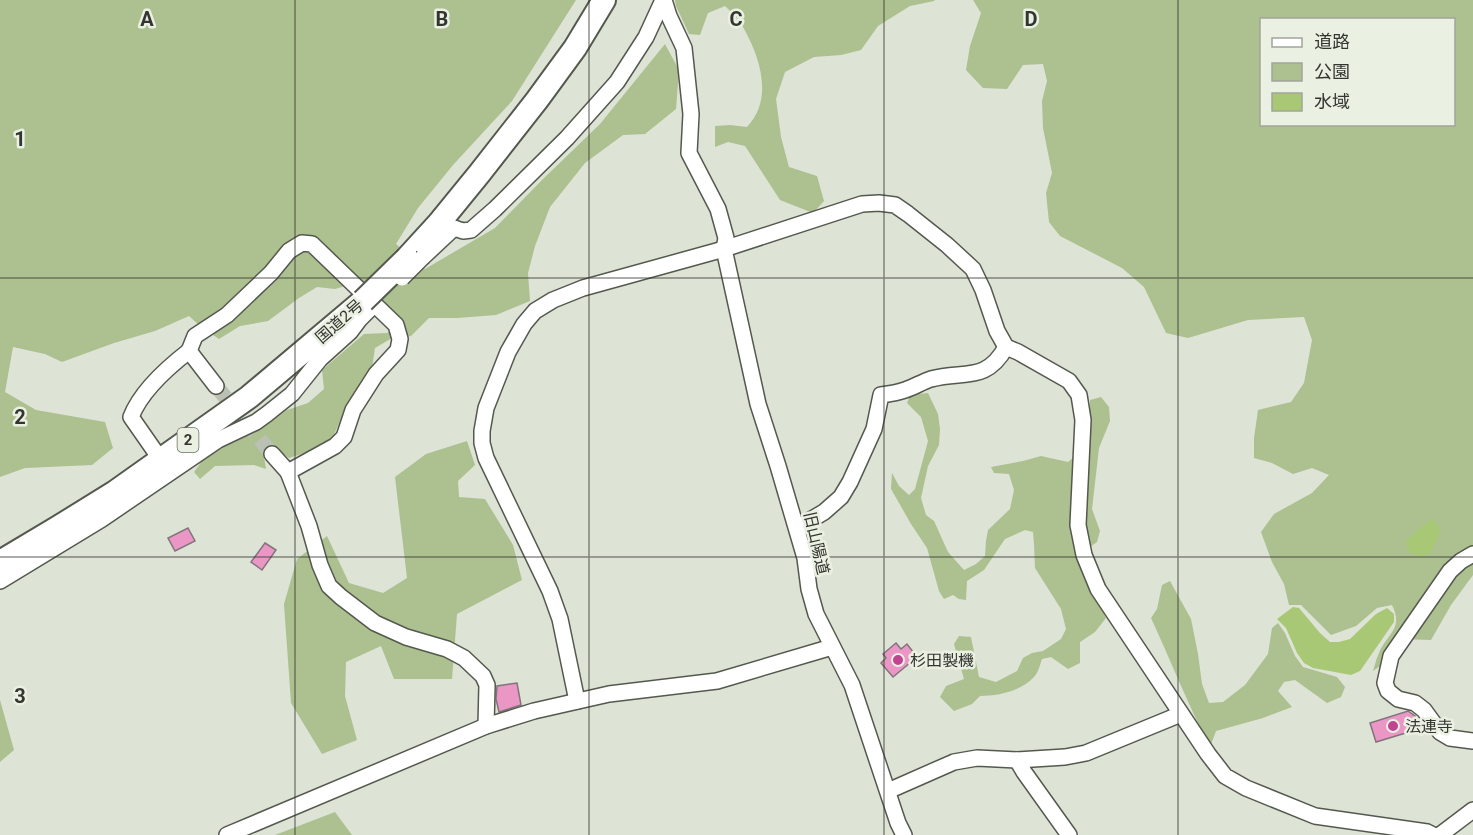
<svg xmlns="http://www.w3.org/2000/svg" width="1473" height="835" font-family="Roboto,'Noto Sans JP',sans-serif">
	<rect width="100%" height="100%" fill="#dde3d5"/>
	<g fill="#adc090" fill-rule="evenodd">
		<polygon points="0,0 576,0 512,101 453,165 418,208 396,244 425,269 495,228 542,180 600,124 665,44 679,70 676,109 645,134 623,135 585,163 550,207 535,246 528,273 530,301 496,315 457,318 429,318 411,336 392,338 375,348 372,368 364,385 349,400 333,437 305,453 289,458 275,449 264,457 266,469 254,465 215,466 200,479 194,472 202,461 235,440 264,427 287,410 308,403 324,389 322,370 364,334 387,333 399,326 389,308 362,281 335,289 317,287 299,298 268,321 240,326 219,339 200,326 189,316 155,331 114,343 62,362 45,354 13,347 5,392 36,410 105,422 113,448 92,465 25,468 0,477"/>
		<path d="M675 0H935L934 1 910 6 878 26 861 50 841 55 814 57 785 72 776 99 781 137 789 167 817 176 824 201 813 213 780 200 745 146 728 142 715 147V126L730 125 747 127C774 99 760 57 743 27 739 19 731 12 725 6L708 13 700 35 689 34 676 6Z"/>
		<path d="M973 0H1473V575L1451 605 1431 640 1397 639 1380 666 1373 671C1375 665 1376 659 1379 653 1387 633 1404 629 1392 605L1377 608 1356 626 1331 635 1301 605H1289L1284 584 1272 562 1261 532 1274 514 1312 493 1329 475 1312 468 1293 474 1272 463 1254 458V438L1258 410 1291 402 1304 383 1312 340 1304 317 1248 320 1188 338 1166 333 1144 287 1122 268 1060 236 1049 222 1046 193 1052 173 1043 128 1042 101 1047 81 1043 64 1023 65 1007 89 983 88 966 70 970 46 981 13ZM1262 20H1454V124H1262Z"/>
		<path d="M928 393 938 414 940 429 939 445 928 466 921 498 926 515 934 521 948 552 964 570 976 564 985 556 986 541 988 530 1010 509 1014 490 1009 474 994 473 991 467 1023 461 1041 456 1068 462 1089 444 1090 400 1101 397 1109 407 1110 421 1099 448 1092 509 1100 531 1097 542 1078 555 1085 575 1106 618 1095 632 1080 642V663L1068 669 1051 657 1042 659C1040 665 1038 673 1034 677 1021 691 999 696 980 696L972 704 954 711 940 697 946 686 964 679 954 644 959 636 971 637 979 677 996 682 1017 671 1023 658 1032 653 1043 651 1061 639 1066 629 1061 609 1035 568 1034 544 1033 532 1025 530 1005 539 984 570 967 581 966 600 959 599 953 595 944 599 939 591 927 548 911 524 891 489 892 473 899 486 909 495 915 489 928 441 921 417 907 403 910 395Z"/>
		<polygon points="467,441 475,465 458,481 459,497 485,499 513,545 522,580 457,614 452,679 394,679 381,646 346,662 345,696 357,740 322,754 291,703 284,604 297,559 327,536 349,583 383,593 407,578 395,477 426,454"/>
		<path d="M1170 581 1191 619 1198 654 1202 684 1209 703 1223 702 1245 685 1268 654 1272 628 1278 623 1285 633 1295 656 1303 667 1337 677 1345 687 1341 697 1327 703 1295 680 1284 682 1278 691 1292 707 1263 718 1216 731 1210 747C1188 705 1171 661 1151 618L1157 609 1162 585Z"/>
		<polygon points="0,700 14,750 0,762"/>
		<polygon points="335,812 352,835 275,835"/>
	</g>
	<g fill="#a8c875">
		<polygon points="1430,520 1436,522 1440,532 1431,553 1422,557 1409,552 1405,542"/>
		<polygon points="1293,607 1299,608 1320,633 1330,642 1339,642 1350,639 1376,614 1387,608 1394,614 1394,622 1360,671 1351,675 1313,668 1304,663 1297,653 1286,628 1277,619"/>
	</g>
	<g fill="#ea97c6" stroke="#82747b" stroke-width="1.5">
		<polygon points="188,528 195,541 175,551 168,538"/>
		<polygon points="265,543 276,550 262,570 251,562"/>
		<polygon points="896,643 901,649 907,644 917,657 893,677 881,663 886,658 883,654"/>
		<polygon points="517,683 521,705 499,712 496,699 497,686"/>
		<polygon points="1408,711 1415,716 1419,729 1376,742 1370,723"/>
	</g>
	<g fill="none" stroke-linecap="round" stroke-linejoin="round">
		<polyline stroke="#bbc0b4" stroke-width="15" stroke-dasharray="15 8" stroke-linecap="butt" points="216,386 272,454"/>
		<defs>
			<g id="minor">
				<polyline points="664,0 669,16 684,48 691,114 689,153 718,209 726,238 724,249 758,404 778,466 805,558 809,589 816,614 852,685 898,823 904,835"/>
				<polyline points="439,223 463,231 471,230 495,209 567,138 617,82 646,37 663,0"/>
				<polyline points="423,257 454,228"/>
				<polyline points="189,351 195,336 227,315 271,273 289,251 302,243 312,244 396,325 400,339 398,350 376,374 353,410 344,437 335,446 288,472"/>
				<polyline points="272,454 288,472 309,526 320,565 329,586 341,597 375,623 406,637 447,649 464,658 483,676 487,685 486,726"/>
				<path d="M161 460 131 417C141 391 167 368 189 351L216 386"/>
				<path d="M797 528 824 512 841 497 850 482 874 429 881 395C889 394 897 393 905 390 914 387 922 382 931 379 964 370 986 383 1006 347"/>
				<polyline points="1473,554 1461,561 1450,571 1391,656 1385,683 1388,691 1398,699 1415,703 1424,710 1440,732 1450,738 1473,741"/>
				<polyline points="0,581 102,519 218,440 256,422 267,414 292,394 320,359 350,332 359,320 372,307"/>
				<polyline points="577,701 560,619 550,591 486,458 482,443 482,431 486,408 508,352 524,324 535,311 553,300 583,288 724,249 862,204 879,203 895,205 908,214 947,245 973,269 983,290 997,331 1006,347 1018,352 1069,381 1079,395 1083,420 1078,525 1084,555 1098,589 1208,754 1225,776 1246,788 1315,816 1427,832 1433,835"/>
				<polyline points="1017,760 1024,772 1069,835"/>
				<polyline points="888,791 954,762 977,758 1017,760 1065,757 1086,753 1181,714"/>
				<polyline points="227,835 486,726 534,711 609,694 717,681 832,647"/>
				<polyline points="1440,835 1473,810"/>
			</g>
			<g id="highway">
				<polyline points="407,258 439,223 479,174 537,100 575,48 604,0"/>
				<polyline points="0,562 57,528 115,492 249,397 363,301"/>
			</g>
		</defs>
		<use href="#minor" stroke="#54594e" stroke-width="18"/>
		<use href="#highway" stroke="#54594e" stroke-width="26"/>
		<use href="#minor" stroke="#fff" stroke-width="15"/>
		<use href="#highway" stroke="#fff" stroke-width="22"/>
		<defs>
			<polyline id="minor-bridge" points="402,278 423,257"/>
			<polyline id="highway-bridge" points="363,301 407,258"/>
		</defs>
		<use href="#minor-bridge" stroke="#54594e" stroke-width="18" stroke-linecap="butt"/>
		<use href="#highway-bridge" stroke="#54594e" stroke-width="26" stroke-linecap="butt"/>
		<use href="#minor-bridge" stroke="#fff" stroke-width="15"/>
		<use href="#highway-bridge" stroke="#fff" stroke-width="22"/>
	</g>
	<path fill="none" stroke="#333530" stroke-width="1.5" stroke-opacity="0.55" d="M295 0V835M589 0V835M884 0V835M1178 0V835M0 278H1473M0 557H1473"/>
	<g fill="#c14493" stroke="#eaf0e2" stroke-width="2">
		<circle cx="898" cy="660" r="6"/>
		<circle cx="1393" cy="726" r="6"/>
	</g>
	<g text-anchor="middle" stroke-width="5" stroke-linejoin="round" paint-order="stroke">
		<rect fill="#eaf0e2" stroke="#6a6d65" stroke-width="1.5" x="177.5" y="428" width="21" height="24" rx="4.5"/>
		<g font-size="15" font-weight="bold" fill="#333530">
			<text x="188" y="445">2</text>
		</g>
		<g font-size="16" fill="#333530" stroke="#eaf0e2">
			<text transform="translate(339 321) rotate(-41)" y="6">国道2号</text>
			<text transform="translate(817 543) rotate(77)" y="6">旧山陽道</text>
		</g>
		<g font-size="16" fill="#333530" stroke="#eaf0e2" text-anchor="start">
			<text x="910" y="666">杉田製機</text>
			<text x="1405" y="732">法連寺</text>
		</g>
	</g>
	<g font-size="20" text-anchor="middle" font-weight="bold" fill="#333530" stroke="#eaf0e2" stroke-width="5" stroke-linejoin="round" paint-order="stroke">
		<text x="147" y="26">A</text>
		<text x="442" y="26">B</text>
		<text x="736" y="26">C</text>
		<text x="1031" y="26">D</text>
		<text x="20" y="146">1</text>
		<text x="20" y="424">2</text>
		<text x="20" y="703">3</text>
	</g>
	<rect x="1260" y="18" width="195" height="108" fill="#eaf0e2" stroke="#a1a59b" stroke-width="1.5"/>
	<rect x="1272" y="38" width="30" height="9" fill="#ffffff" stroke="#a1a59b" stroke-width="1.5"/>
	<text x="1314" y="48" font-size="18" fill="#333530">道路</text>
	<rect x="1272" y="63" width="30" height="18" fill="#adc090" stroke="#a1a59b" stroke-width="1.5"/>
	<text x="1314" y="78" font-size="18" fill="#333530">公園</text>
	<rect x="1272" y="93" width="30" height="18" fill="#a8c875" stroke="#a1a59b" stroke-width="1.5"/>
	<text x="1314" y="108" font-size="18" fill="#333530">水域</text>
</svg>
